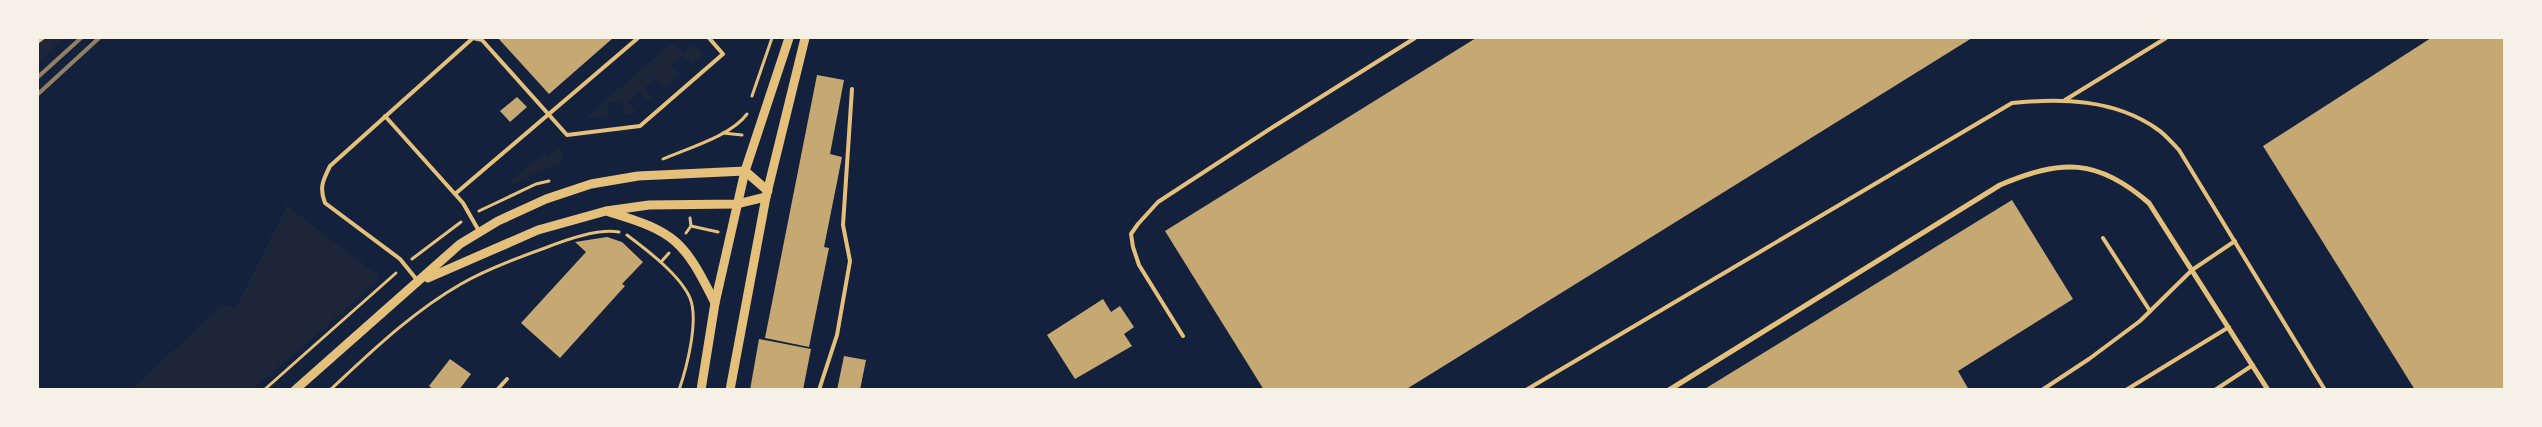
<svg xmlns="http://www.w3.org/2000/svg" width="2542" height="427" font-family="Roboto,sans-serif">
	<rect width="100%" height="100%" fill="#14213d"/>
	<g fill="#1d2539">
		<polygon points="38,38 65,38 38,62"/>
		<polygon points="673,42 683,53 694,44 703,54 691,65 682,55 671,65 680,75 665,88 655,78 644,88 653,98 648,102 639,92 627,102 636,112 624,115 622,101 607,103 609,116 584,119"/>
		<polygon points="559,148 562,149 563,162 503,188 544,153 548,157"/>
		<polygon points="287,206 380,277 342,313 253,389 132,389 223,304 235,309"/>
	</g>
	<g fill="#c6a872">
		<polygon points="498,38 613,38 549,94"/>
		<polygon points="1476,38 1972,38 1405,390 1264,390 1165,231"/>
		<polygon points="2431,38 2504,38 2504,390 2415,390 2263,146"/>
		<polygon points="817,75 844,80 830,154 842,157 824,247 829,248 809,347 765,338"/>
		<polygon points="517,97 527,107 510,122 500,111"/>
		<polygon points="2012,200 2073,299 1958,371 1969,390 1703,390"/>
		<polygon points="607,237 622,242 643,262 622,284 625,286 560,358 521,323 586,252 575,242"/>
		<polygon points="1103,299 1111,312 1120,306 1134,327 1124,334 1132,346 1075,379 1047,335"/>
		<polygon points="759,339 811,349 803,390 750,390"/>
		<polygon points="844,356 866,360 860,390 837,390"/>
		<polygon points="450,359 471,374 459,390 434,390 429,386"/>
	</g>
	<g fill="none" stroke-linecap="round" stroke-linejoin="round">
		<g stroke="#e5c07b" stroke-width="3">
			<polyline points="38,42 43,38"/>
			<polyline points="752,96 772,38"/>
			<polyline points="723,133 742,135"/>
			<path d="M663 159C688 148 731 136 747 114"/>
			<polyline points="479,211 536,184 549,181"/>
			<polyline points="691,226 718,232"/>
			<polyline points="686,233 691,226 690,218"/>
			<path d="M627 235C647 250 680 275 690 298 699 320 687 367 679 390"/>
			<polyline points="412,259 461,222"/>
			<polyline points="661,262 669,253"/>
			<polyline points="264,390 396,273"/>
			<path d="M330 390C371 352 412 312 461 284 487 269 517 258 545 248 565 240 598 228 619 232"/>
		</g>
		<g stroke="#e5c07b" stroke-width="4">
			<polyline points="2065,100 2166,38"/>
			<polyline points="385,116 463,203 479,231"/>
			<polyline points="455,194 638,38"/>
			<polyline points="2103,238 2150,311"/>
			<path d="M417 280 400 259 325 203C319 188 323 180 330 166L473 38 482 40 567 135 640 126 723 54 709 38"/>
			<polyline points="1183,336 1139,265 1133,247 1131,234 1138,224 1158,202 1273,127 1415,38"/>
			<polyline points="497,390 507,379"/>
			<polyline points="819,390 837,335 850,261 843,225 852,89"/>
			<path d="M1526 390 2012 103C2061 98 2115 99 2157 129 2165 134 2172 143 2179 150L2325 390"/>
			<polyline points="2042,390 2089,359 2140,321 2192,270 2235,241"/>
			<polyline points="2126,390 2229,327"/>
			<polyline points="2215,390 2253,365"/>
		</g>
		<path stroke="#e5c07b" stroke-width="5" d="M1669 390 2000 185C2062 159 2097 158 2149 203L2268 390"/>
		<g stroke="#e5c07b" stroke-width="9">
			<path d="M609 212C676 232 684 241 715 303"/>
			<polyline points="428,278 538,230 606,211 649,205 737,204 766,197"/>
			<polyline points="295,390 460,244 498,221 546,199 591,184 638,176 745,171 768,191"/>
			<polyline points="701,390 715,303 745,171 789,38"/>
			<polyline points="730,390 766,197 805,38"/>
		</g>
		<g stroke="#918062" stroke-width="4">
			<polyline points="38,77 81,38"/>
			<polyline points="38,94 99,38"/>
		</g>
	</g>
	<rect width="2542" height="427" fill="none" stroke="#f6f1e7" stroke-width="78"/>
</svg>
